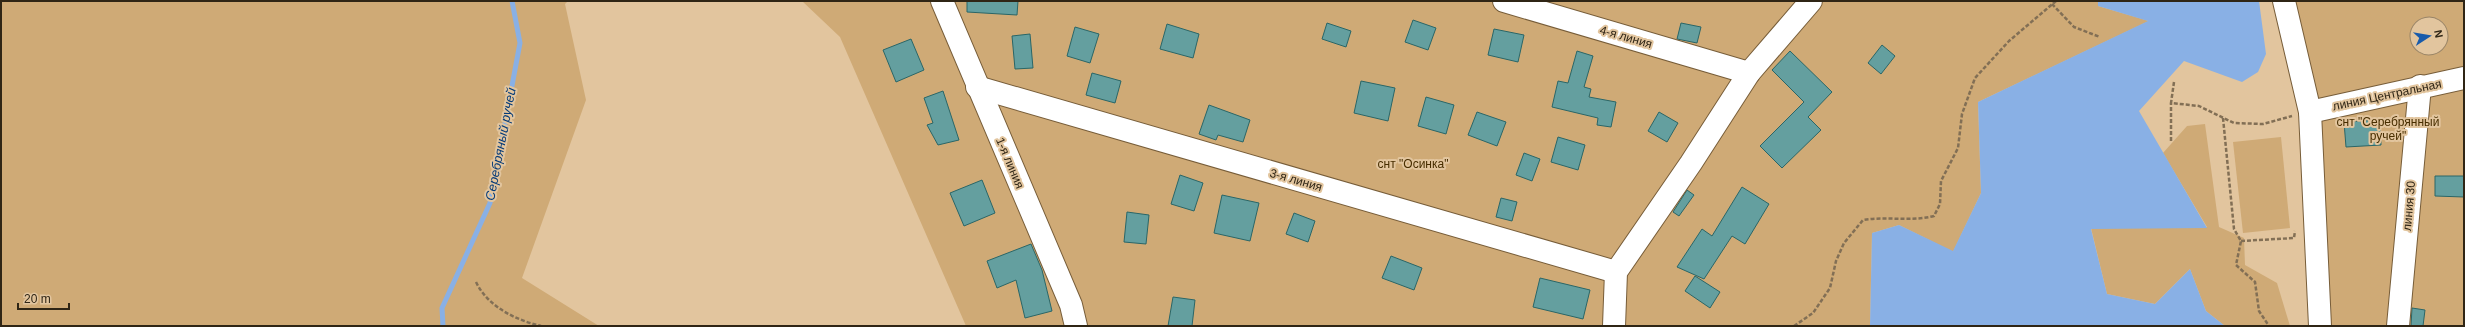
<svg xmlns="http://www.w3.org/2000/svg" width="2465" height="327" font-family="Helvetica,sans-serif">
	<rect width="100%" height="100%" fill="#e2c59e"/>
	<g fill="#cfaa76" fill-rule="evenodd">
		<polygon points="1,1 568,1 565,4 586,100 522,278 599,326 1,326"/>
		<polygon points="802,1 2098,1 2098,6 2149,21 1978,102 1981,193 1953,252 1899,225 1872,233 1870,326 966,326 840,37"/>
		<path d="M2284 1H2464V326H2320L2310 112ZM2417 24H2441V48H2417Z"/>
		<polygon points="2205,124 2219,227 2244,238 2245,265 2277,283 2290,326 2225,326 2206,311 2190,269 2155,304 2107,294 2091,228 2207,227 2163,153 2187,126"/>
		<polygon points="2281,137 2290,228 2243,233 2233,142"/>
	</g>
	<polygon fill="#89b0e5" points="2098,1 2259,1 2266,54 2258,72 2242,82 2184,61 2139,111 2207,228 2091,229 2107,294 2155,304 2190,269 2206,311 2225,326 1870,326 1872,233 1899,225 1953,251 1981,193 1978,102 2148,21 2098,6"/>
	<g fill="none" stroke-linecap="round" stroke-linejoin="round">
		<polyline stroke="#89b0e5" stroke-width="5" points="443,326 442,308 490,203 520,43 512,1"/>
	</g>
	<g fill="#649f9f" stroke="#2a6667">
		<polygon points="967,1 1018,1 1017,15 967,12"/>
		<polygon points="1413,20 1436,28 1428,50 1405,42"/>
		<polygon points="1327,23 1351,31 1346,47 1322,39"/>
		<polygon points="1681,23 1701,27 1697,43 1677,39"/>
		<polygon points="1167,24 1199,34 1193,58 1160,49"/>
		<polygon points="1075,27 1099,34 1090,63 1067,56"/>
		<polygon points="1494,29 1524,35 1518,62 1488,55"/>
		<polygon points="1030,34 1033,68 1015,69 1012,36"/>
		<polygon points="911,39 924,70 896,82 883,50"/>
		<polygon points="1882,45 1895,56 1881,74 1868,63"/>
		<polygon points="1577,51 1593,56 1584,87 1591,89 1589,97 1616,102 1611,127 1597,125 1598,118 1552,107 1558,81 1568,83"/>
		<polygon points="1790,51 1832,92 1808,117 1821,130 1782,168 1760,146 1804,102 1772,70"/>
		<polygon points="1092,73 1121,81 1115,103 1086,95"/>
		<polygon points="1361,81 1395,88 1388,121 1354,113"/>
		<polygon points="943,91 959,140 938,145 927,125 933,123 924,98"/>
		<polygon points="1426,97 1454,105 1446,134 1418,126"/>
		<polygon points="1209,105 1250,120 1243,142 1218,135 1216,140 1199,134"/>
		<polygon points="1477,112 1506,122 1497,146 1468,135"/>
		<polygon points="1659,112 1678,123 1667,142 1648,131"/>
		<polygon points="2380,120 2381,145 2346,147 2344,122"/>
		<polygon points="1558,137 1585,145 1578,170 1551,162"/>
		<polygon points="1524,153 1540,159 1532,181 1516,175"/>
		<polygon points="1180,175 1203,183 1194,211 1171,204"/>
		<polygon points="2435,176 2464,176 2464,197 2435,196"/>
		<polygon points="982,180 995,213 964,226 950,193"/>
		<polygon points="1742,187 1769,204 1745,244 1732,236 1704,279 1677,267 1702,229 1712,236"/>
		<polygon points="1687,190 1694,195 1679,216 1673,212"/>
		<polygon points="1222,195 1259,203 1250,241 1214,233"/>
		<polygon points="1501,198 1517,202 1512,221 1496,217"/>
		<polygon points="1127,212 1149,215 1146,244 1124,242"/>
		<polygon points="1294,213 1315,221 1308,242 1286,234"/>
		<polygon points="1031,244 1042,270 1052,311 1025,318 1016,280 997,288 987,261"/>
		<polygon points="1391,256 1422,268 1414,290 1382,278"/>
		<polygon points="1695,276 1720,292 1710,308 1685,291"/>
		<polygon points="1540,278 1590,290 1583,319 1533,307"/>
		<polygon points="1173,297 1195,300 1192,326 1168,326"/>
		<polygon points="2412,308 2425,310 2423,326 2411,326"/>
	</g>
	<g fill="none" stroke-linecap="round" stroke-linejoin="round">
		<defs>
			<g id="minor">
				<polyline points="942,1 1071,305 1076,326"/>
				<polyline points="1504,1 1749,73"/>
				<polyline points="2284,1 2310,112 2320,326"/>
				<polyline points="977,87 1616,272"/>
				<polyline points="2310,112 2464,78"/>
				<polyline points="1614,326 1616,272 1691,163 1749,73 1811,1"/>
				<polyline points="2398,326 2420,86"/>
			</g>
		</defs>
		<use href="#minor" stroke="#775d39" stroke-width="24"/>
		<g stroke="#826f55" stroke-width="2.5" stroke-dasharray="4 2" stroke-linecap="butt">
			<polyline points="2052,4 2074,27 2100,37"/>
			<polyline points="2174,82 2171,103 2199,106 2234,123 2263,124 2292,116"/>
			<polyline points="2223,118 2234,229 2241,241 2236,265 2255,282 2259,311 2269,326"/>
			<polyline points="2171,141 2171,103"/>
			<polyline points="2241,241 2294,238 2295,231"/>
			<path d="M476 282C488 307 516 320 541 326"/>
			<path d="M1794 326 1813 313 1830 288 1836 261 1844 243 1863 220C1887 216 1910 222 1934 216L1940 204 1941 181 1958 148 1962 114 1975 78 2009 41 2056 1"/>
		</g>
		<use href="#minor" stroke="#fff" stroke-width="22"/>
	</g>
	<g text-anchor="middle" stroke-width="4" stroke-linejoin="round" paint-order="stroke">
		<g font-size="12" fill="#2f2515" stroke="#e2c59e">
			<text transform="translate(1626 37) rotate(16)" y="4">4-я линия</text>
			<text transform="translate(2387 95) rotate(-12)" y="4">линия Центральная</text>
			<text transform="translate(1010 163) rotate(67)" y="4">1-я линия</text>
			<text transform="translate(1296 180) rotate(16)" y="4">3-я линия</text>
			<text transform="translate(2409 206) rotate(-85)" y="4">линия 30</text>
		</g>
		<g font-size="12" fill="#482e00" stroke="#e2c59e">
			<text x="2388" y="126">снт "Серебрянный<tspan x="2388" dy="14">ручей"</tspan></text>
			<text x="1413" y="168">снт "Осинка"</text>
		</g>
		<g font-size="13" font-style="italic" fill="#043a78" stroke="#e2c59e">
			<text transform="translate(500 144) rotate(-79)" y="5">Серебряный ручей</text>
		</g>
	</g>
	<rect width="2465" height="327" fill="none" stroke="#2f2515" stroke-width="4"/>
	<g transform="translate(2429 36) rotate(78)"><circle r="19" fill="#e2c59e" stroke="#9a8567"/>
	<path d="M0-3L7 15L0 10L-7 15Z" fill="#185bab"/>
	<text y="-6" font-size="11" font-weight="bold" text-anchor="middle" fill="#2f2515">N</text>
	</g>
	<path d="M18 303v6h51v-6" fill="none" stroke="#2f2515" stroke-width="2"/>
	<text x="24" y="303" font-size="12" fill="#2f2515" stroke="#e2c59e" stroke-width="3" paint-order="stroke">20 m</text>
</svg>
